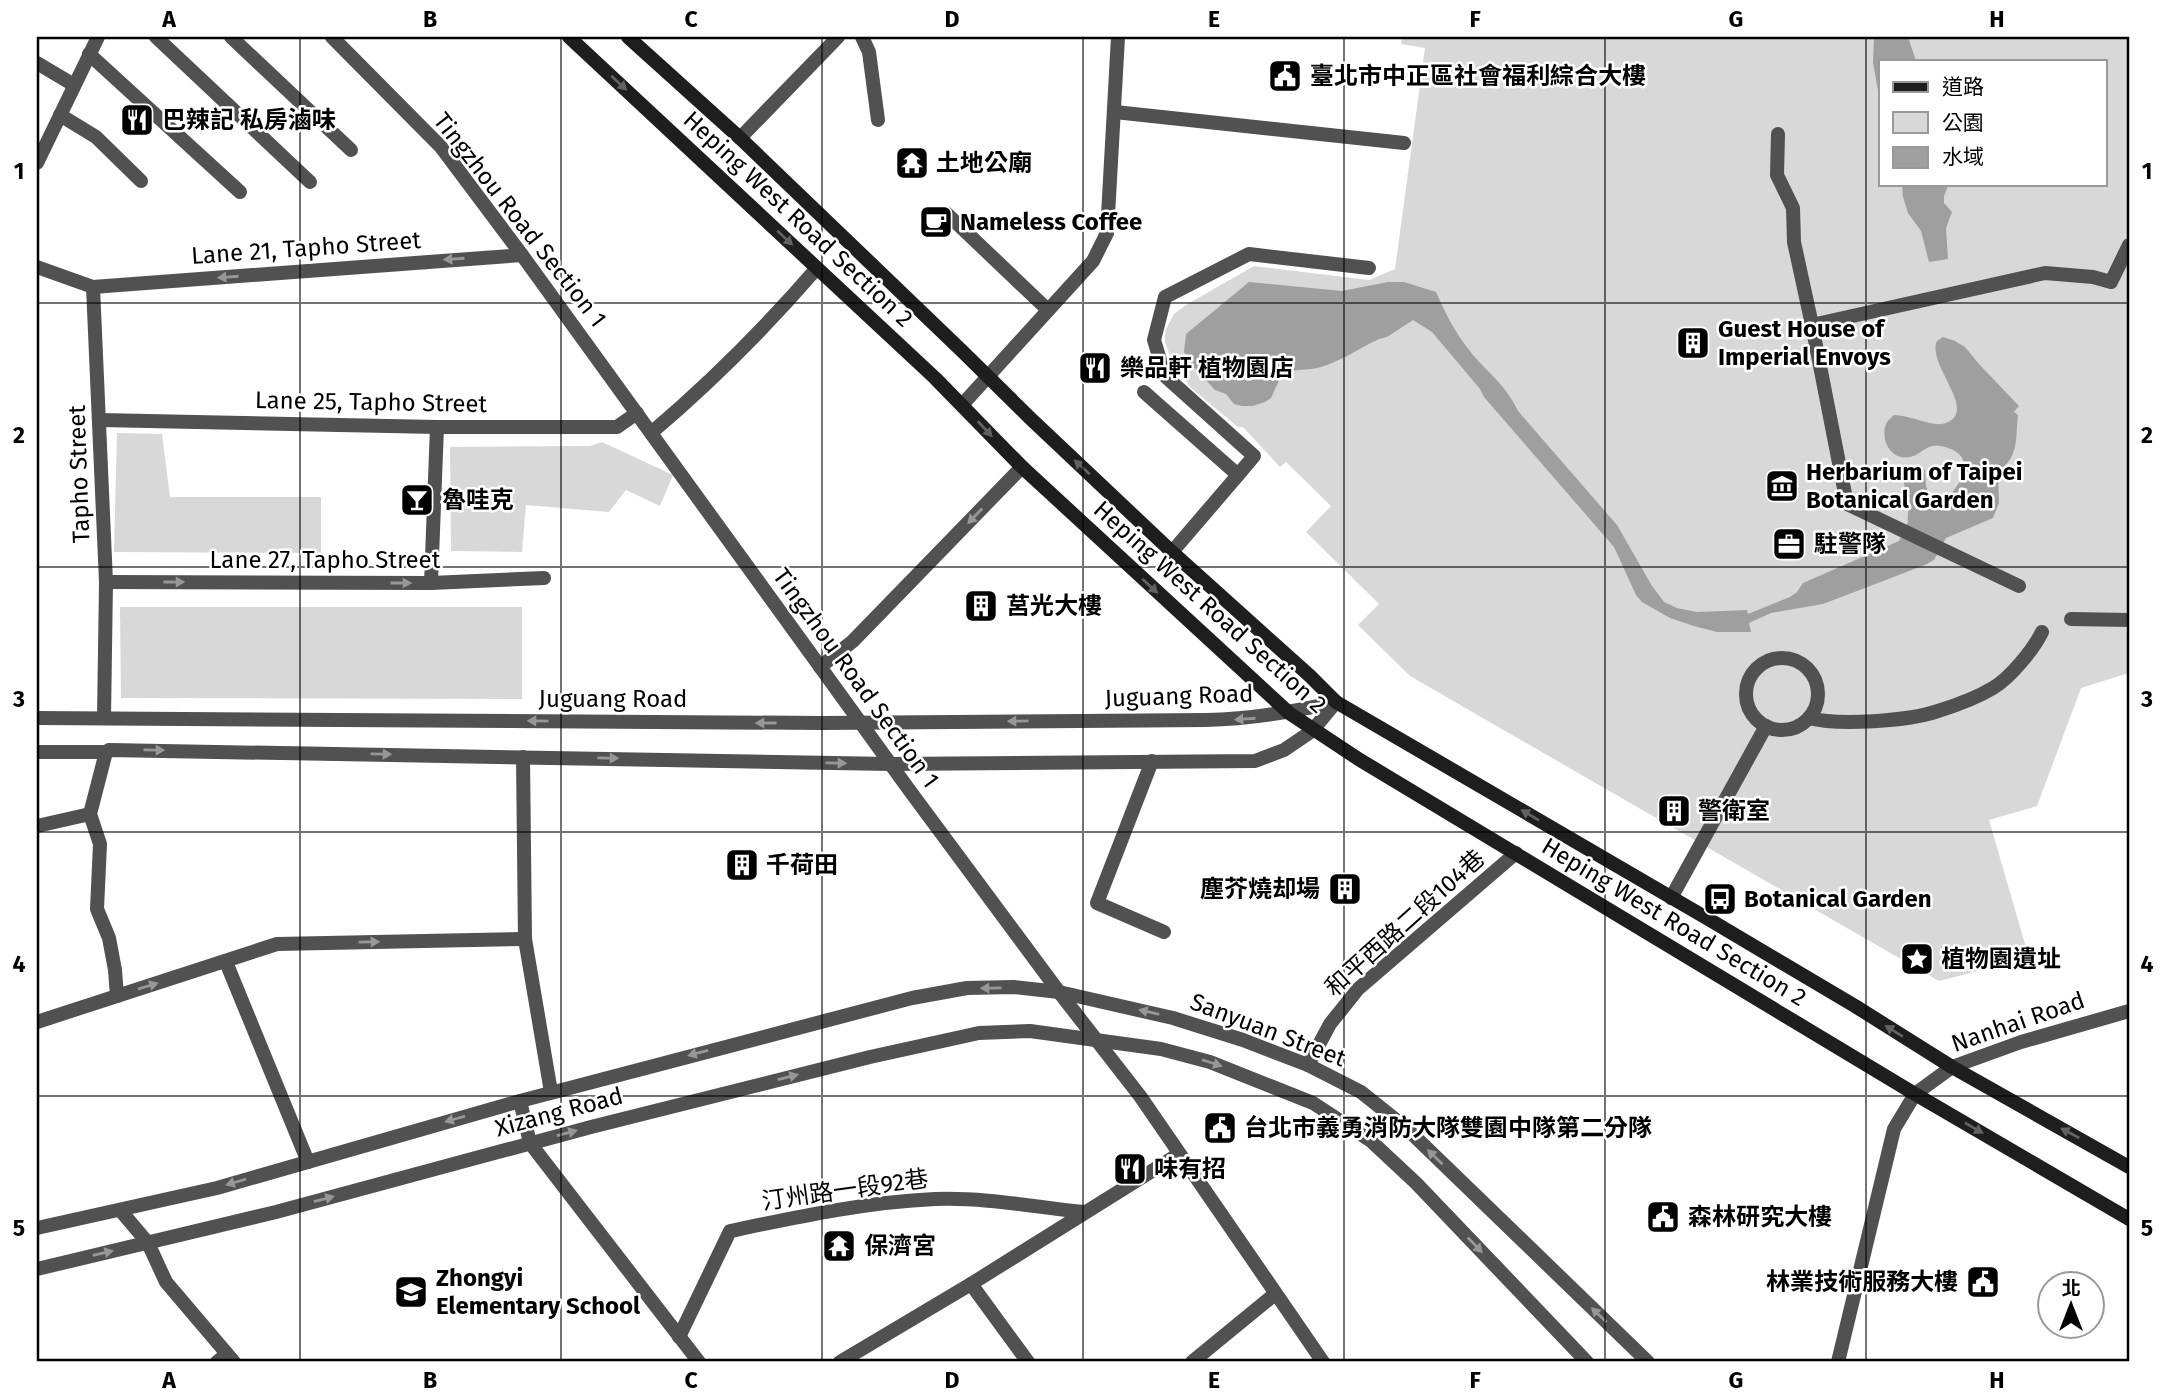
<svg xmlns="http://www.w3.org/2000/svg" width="2166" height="1399" font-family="'Fira Sans','Noto Sans TC',sans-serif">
	<rect width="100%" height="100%" fill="#fff"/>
	<g fill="#d8d8d8" fill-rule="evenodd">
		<path d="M1402 37H2129V673L2081 688 2037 806 1989 820 2029 958 1939 981 1410 676 1358 625 1379 604 1306 532 1331 506 1286 462 1280 467 1243 427H1238L1191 388 1173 364 1165 342V331L1174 314 1186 305 1254 266 1369 280 1395 269 1425 48 1401 44ZM1881 61H2105V184H1881Z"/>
		<polygon points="117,433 162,434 170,497 321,497 321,553 114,552"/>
		<polygon points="602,442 673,475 660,506 626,490 609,512 526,505 522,552 451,551 450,447 590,446"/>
		<polygon points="120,607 522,607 522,699 121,698"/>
	</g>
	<g fill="#9f9f9f">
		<polygon points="1874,37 1908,37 1916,61 1881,61 1881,107 1873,63"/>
		<polygon points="1902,184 1949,184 1944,196 1944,203 1952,212 1946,228 1948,259 1929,262 1921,231 1908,213 1903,197"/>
		<path d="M1249 282 1342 291 1388 282H1404L1436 292C1446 314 1454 331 1469 350 1487 373 1505 383 1518 411L1617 525 1652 586 1664 602 1677 608 1697 612 1747 610 1748 614 1790 597 1797 592 1803 583 1899 541 1908 522C1907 515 1909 510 1909 504 1908 488 1900 487 1906 469 1913 465 1920 465 1925 470 1926 488 1924 498 1947 498 1966 479 1976 452 1940 446 1927 443 1921 455 1910 457 1891 461 1880 440 1886 424 1888 420 1891 418 1894 415 1911 415 1933 428 1946 423 1979 411 1926 364 1937 341L1943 337 1955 341 1965 347 1979 364 2019 406 2014 412 2018 415C2015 440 2020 455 1998 472L1999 503 1993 518 1946 538 1934 560 1925 565 1823 604 1771 613 1749 623 1751 632H1717L1694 626 1670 618 1642 602 1636 595 1614 547 1484 397 1480 389 1432 332 1413 320 1387 337 1379 339C1360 348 1341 361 1321 367 1308 371 1294 368 1282 374L1271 398 1265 402 1253 406H1242L1234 404 1226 394 1215 390 1191 364 1184 352 1186 334Z"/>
	</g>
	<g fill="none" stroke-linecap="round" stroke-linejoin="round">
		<g stroke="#515151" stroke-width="14">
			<polyline points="156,37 310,182"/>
			<polyline points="231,37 351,150"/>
			<polyline points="862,37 869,52 878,120"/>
			<polyline points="89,54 240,192"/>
			<polyline points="37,63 74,85"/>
			<polyline points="1115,112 1404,143"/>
			<polyline points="60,115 96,137 141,181"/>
			<polyline points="740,138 838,37"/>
			<polyline points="946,213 1048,310"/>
			<polyline points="1144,392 1238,475 1172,552"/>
			<polyline points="100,420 437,427 617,427 637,413"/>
			<polyline points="1238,475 1254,456 1165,376 1154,340 1165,297 1249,254 1369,268"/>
			<polyline points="106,582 431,583 544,578"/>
			<polyline points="431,583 437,427"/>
			<polyline points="106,752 90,814 100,844 97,909 109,938 115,970 117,996"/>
			<polyline points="523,757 525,939 551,1092"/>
			<polyline points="1152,761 1097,903 1164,932"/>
			<polyline points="37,826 90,814"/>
			<polyline points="226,962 308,1162"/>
			<polyline points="37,1022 277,944 525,939"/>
			<polyline points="971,1284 1028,1362"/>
			<path d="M679 1337 730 1231C797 1217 866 1202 935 1199 984 1197 1035 1207 1084 1212"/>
			<polyline points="217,1362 227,1354"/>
			<polyline points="1192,1362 1275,1294"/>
		</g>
		<g stroke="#515151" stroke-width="14">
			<polyline points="1778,134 1777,175 1793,208 1794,242 1812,325 2045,273 2093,277 2111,282 2129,245"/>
			<polyline points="1812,325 1847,504 2019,586"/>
			<polyline points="2071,619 2129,620"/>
			<circle cx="1782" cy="694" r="36"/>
			<path d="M1809 718C1839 726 1908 721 1938 711 1954 706 1978 697 1993 688 2010 678 2033 650 2042 632"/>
			<polyline points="1671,898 1766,726"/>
		</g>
		<g stroke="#515151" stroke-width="14">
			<polyline points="37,267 93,287 522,255"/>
			<polyline points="93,287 106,582 104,718"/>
			<polyline points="962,405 1093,261 1107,233 1118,37"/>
			<path d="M651 433C711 382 766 327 817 268"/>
			<polyline points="820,667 853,641 1022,467"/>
			<polyline points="1308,1065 1330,1024 1358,989 1516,853"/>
			<polyline points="520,1101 530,1143 699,1362"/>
			<polyline points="120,1210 148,1243 166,1282 234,1362"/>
			<polyline points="840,1362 971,1284 1179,1154"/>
		</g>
		<g stroke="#515151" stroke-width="14">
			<polyline points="332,37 441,147 522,255 910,791 1059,992 1140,1096 1323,1362"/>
			<polyline points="37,163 98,37"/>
			<path d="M37 718 822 723 1206 720C1251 719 1293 712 1336 702"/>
			<polyline points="37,752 106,752 109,750 890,764 1255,761 1284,750 1312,731 1336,702"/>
			<polyline points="37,1228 217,1188 520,1101 912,998 967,988 1014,987 1059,992 1173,1018 1243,1040 1308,1065 1361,1092 1406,1128 1648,1362"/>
			<polyline points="37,1269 276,1212 591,1127 870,1057 979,1033 1030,1031 1161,1049 1210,1062 1313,1103 1371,1141 1416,1183 1587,1362"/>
			<polyline points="1838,1362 1894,1129 1915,1094 1952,1067 2021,1042 2129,1011"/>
		</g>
		<g stroke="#1e1e1e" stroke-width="14">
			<polyline points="569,37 935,378 1022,467 1289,713 1360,760 1915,1094 2129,1219"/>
			<polyline points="628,37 740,138 961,350 1031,419 1172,552 1310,676 1336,702 1710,920 1855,1006 1952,1067 2129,1167"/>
		</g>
	</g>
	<defs><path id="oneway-solid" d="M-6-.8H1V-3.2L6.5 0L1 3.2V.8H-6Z" transform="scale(1.75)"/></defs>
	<g fill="#626262">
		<use href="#oneway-solid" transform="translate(619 83) rotate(43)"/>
		<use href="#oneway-solid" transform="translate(785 238) rotate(43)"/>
		<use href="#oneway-solid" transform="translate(985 429) rotate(47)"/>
		<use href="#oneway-solid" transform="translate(1082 467) rotate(-137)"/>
		<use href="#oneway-solid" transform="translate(1150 586) rotate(43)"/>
		<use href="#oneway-solid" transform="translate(1530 815) rotate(-149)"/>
		<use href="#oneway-solid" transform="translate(1894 1031) rotate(-148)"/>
		<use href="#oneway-solid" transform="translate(1974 1128) rotate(30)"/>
		<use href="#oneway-solid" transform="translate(2070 1133) rotate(-152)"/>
	</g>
	<g fill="#979797">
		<use href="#oneway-solid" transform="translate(454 259) rotate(176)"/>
		<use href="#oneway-solid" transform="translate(228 277) rotate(176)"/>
		<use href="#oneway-solid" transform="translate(975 516) rotate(134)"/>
		<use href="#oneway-solid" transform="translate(174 582)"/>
		<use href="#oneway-solid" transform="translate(401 583)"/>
		<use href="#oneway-solid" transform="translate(1245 719) rotate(176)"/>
		<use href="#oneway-solid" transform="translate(538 721) rotate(-179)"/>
		<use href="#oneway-solid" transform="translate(1018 721) rotate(179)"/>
		<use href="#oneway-solid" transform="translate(766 723) rotate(-180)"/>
		<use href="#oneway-solid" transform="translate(154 750) rotate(1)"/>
		<use href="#oneway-solid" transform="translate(381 754) rotate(1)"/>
		<use href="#oneway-solid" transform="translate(608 758) rotate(1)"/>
		<use href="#oneway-solid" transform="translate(836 763) rotate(1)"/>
		<use href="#oneway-solid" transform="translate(369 942) rotate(-1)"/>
		<use href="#oneway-solid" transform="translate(148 986) rotate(-17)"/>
		<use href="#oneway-solid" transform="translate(991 988) rotate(179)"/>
		<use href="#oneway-solid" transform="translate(1149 1012) rotate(-167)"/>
		<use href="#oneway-solid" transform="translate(698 1053) rotate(165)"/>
		<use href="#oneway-solid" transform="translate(1212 1063) rotate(18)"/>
		<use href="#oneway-solid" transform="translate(788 1077) rotate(-14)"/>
		<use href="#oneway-solid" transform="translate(455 1119) rotate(164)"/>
		<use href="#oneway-solid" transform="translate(567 1133) rotate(-15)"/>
		<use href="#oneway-solid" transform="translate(1435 1157) rotate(-136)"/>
		<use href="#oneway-solid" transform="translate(236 1182) rotate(164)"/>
		<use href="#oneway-solid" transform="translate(324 1199) rotate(-15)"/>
		<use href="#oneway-solid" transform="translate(1475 1245) rotate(46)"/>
		<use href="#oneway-solid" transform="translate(103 1253) rotate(-13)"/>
		<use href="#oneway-solid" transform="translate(1599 1315) rotate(-136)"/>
	</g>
	<path fill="none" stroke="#000" stroke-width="2" stroke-opacity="0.55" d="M300 37V1362M561 37V1362M822 37V1362M1083 37V1362M1344 37V1362M1605 37V1362M1866 37V1362M37 303H2129M37 567H2129M37 832H2129M37 1096H2129"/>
	<defs>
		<symbol id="civic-square" viewBox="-11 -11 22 22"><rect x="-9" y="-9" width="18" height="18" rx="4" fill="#000" stroke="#fff"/><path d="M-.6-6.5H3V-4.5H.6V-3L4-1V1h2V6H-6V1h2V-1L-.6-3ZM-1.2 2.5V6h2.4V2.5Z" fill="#fff"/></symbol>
		<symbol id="restaurant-square" viewBox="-11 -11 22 22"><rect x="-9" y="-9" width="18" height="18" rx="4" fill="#000" stroke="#fff"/><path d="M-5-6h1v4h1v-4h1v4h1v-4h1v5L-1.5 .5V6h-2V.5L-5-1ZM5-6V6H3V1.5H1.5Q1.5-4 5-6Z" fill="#fff"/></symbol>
		<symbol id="temple-square" viewBox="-11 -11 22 22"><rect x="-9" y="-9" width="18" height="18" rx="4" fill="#000" stroke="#fff"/><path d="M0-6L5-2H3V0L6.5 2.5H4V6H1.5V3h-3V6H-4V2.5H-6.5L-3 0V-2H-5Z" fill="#fff"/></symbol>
		<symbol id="cafe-square" viewBox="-11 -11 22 22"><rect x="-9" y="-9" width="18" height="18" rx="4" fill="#000" stroke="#fff"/><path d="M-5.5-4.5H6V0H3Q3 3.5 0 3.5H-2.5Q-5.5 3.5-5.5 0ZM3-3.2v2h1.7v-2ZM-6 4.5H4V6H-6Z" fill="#fff"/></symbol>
		<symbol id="building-square" viewBox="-11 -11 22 22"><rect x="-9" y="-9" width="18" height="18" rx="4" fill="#000" stroke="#fff"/><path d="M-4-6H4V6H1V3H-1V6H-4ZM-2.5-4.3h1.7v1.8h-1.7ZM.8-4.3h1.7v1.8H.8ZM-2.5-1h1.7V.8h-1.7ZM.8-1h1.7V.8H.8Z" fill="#fff"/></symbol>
		<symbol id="museum-square" viewBox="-11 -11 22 22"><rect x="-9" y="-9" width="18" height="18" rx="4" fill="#000" stroke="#fff"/><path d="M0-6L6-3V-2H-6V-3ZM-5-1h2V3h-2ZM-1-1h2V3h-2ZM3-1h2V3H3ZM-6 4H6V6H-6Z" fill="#fff"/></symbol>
		<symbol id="bar-square" viewBox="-11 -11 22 22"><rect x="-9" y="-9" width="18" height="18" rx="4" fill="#000" stroke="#fff"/><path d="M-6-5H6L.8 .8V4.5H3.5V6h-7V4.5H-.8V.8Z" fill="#fff"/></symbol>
		<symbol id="office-square" viewBox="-11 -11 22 22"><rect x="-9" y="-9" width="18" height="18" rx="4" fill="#000" stroke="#fff"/><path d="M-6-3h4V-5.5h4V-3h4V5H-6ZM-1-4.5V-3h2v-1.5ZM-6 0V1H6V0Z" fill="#fff"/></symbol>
		<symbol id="bus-square" viewBox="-11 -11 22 22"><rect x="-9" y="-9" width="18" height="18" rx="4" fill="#000" stroke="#fff"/><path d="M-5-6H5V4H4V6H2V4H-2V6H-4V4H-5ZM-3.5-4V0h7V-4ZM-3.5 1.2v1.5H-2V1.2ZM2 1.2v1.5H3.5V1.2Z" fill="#fff"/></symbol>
		<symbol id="sight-square" viewBox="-11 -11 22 22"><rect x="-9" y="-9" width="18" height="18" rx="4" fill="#000" stroke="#fff"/><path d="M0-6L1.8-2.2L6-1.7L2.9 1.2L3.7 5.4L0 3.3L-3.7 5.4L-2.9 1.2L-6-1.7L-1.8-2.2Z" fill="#fff"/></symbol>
		<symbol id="school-square" viewBox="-11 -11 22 22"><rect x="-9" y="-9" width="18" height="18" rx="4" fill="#000" stroke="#fff"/><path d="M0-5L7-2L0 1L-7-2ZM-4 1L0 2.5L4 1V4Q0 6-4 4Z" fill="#fff"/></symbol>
	</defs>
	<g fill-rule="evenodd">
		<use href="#civic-square" x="1266" y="57" width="38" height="38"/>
		<use href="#restaurant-square" x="118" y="101" width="38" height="38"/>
		<use href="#temple-square" x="893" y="144" width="38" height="38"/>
		<use href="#cafe-square" x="917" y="203" width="38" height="38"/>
		<use href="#building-square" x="1674" y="324" width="38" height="38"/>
		<use href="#restaurant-square" x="1076" y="349" width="38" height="38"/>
		<use href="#museum-square" x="1763" y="467" width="38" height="38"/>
		<use href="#bar-square" x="398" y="481" width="38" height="38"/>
		<use href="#office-square" x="1770" y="525" width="38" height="38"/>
		<use href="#building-square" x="962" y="587" width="38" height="38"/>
		<use href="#building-square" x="1655" y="792" width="38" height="38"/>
		<use href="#building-square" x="723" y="846" width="38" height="38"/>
		<use href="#building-square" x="1326" y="870" width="38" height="38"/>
		<use href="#bus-square" x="1701" y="880" width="38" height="38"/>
		<use href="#sight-square" x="1898" y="940" width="38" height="38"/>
		<use href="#civic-square" x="1201" y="1109" width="38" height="38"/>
		<use href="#restaurant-square" x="1111" y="1150" width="38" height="38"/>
		<use href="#civic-square" x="1644" y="1198" width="38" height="38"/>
		<use href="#temple-square" x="820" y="1227" width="38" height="38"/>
		<use href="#civic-square" x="1964" y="1263" width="38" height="38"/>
		<use href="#school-square" x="392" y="1273" width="38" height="38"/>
	</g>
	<g text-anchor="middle" stroke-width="5" stroke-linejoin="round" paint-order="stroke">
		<g font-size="24" font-weight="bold" fill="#000" stroke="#fff" text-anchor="start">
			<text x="1310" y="84">臺北市中正區社會福利綜合大樓</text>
			<text x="162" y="128">巴辣記 私房滷味</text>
			<text x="936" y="171">土地公廟</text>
			<text x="960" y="230">Nameless Coffee</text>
			<text x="1718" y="337">Guest House of<tspan x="1718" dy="28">Imperial Envoys</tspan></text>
			<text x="1120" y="376">樂品軒 植物園店</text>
			<text x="1806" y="480">Herbarium of Taipei<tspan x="1806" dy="28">Botanical Garden</tspan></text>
			<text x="442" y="508">魯哇克</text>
			<text x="1814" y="552">駐警隊</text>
			<text x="1006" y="614">莒光大樓</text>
			<text x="1698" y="819">警衛室</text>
			<text x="766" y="873">千荷田</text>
			<text x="1320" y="897" text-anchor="end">塵芥燒却場</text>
			<text x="1744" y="907">Botanical Garden</text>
			<text x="1941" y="967">植物園遺址</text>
			<text x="1244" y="1136">台北市義勇消防大隊雙園中隊第二分隊</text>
			<text x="1154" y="1177">味有招</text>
			<text x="1688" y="1225">森林研究大樓</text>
			<text x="864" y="1254">保濟宮</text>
			<text x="436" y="1286">Zhongyi<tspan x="436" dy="28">Elementary School</tspan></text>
			<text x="1958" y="1290" text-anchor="end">林業技術服務大樓</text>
		</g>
		<g font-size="24" fill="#000" stroke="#fff">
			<text transform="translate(798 219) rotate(43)" y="8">Heping West Road Section 2</text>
			<text transform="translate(520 220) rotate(52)" y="8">Tingzhou Road Section 1</text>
			<text transform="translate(306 248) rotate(-4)" y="8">Lane 21, Tapho Street</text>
			<text transform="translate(371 402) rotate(1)" y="8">Lane 25, Tapho Street</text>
			<text transform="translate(79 474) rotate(-92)" y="8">Tapho Street</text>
			<text x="325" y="568">Lane 27, Tapho Street</text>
			<text transform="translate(1210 607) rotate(42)" y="8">Heping West Road Section 2</text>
			<text transform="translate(856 678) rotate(54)" y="8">Tingzhou Road Section 1</text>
			<text transform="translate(1179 696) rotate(-2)" y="8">Juguang Road</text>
			<text x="613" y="707">Juguang Road</text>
			<text transform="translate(1674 922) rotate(31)" y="8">Heping West Road Section 2</text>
			<text transform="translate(1405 923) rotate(-42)" y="8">和平西路二段104巷</text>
			<text transform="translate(2018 1022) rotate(-19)" y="8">Nanhai Road</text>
			<text transform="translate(1268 1030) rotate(21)" y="8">Sanyuan Street</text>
			<text transform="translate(559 1112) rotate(-15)" y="8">Xizang Road</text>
			<text transform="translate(845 1190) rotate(-8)" y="8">汀州路一段92巷</text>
		</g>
	</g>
	<rect width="2166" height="1399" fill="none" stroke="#ffffff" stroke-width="77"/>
	<rect x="1879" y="60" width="228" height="126" fill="#ffffff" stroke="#999999" stroke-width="2"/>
	<rect x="1893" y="82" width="35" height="10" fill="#1e1e1e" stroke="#999999" stroke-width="2"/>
	<text x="1942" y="94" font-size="21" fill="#000000">道路</text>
	<rect x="1893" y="112" width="35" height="21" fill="#d8d8d8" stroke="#999999" stroke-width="2"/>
	<text x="1942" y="130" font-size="21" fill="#000000">公園</text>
	<rect x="1893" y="147" width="35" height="21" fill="#9f9f9f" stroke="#999999" stroke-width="2"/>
	<text x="1942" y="164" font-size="21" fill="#000000">水域</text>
	<g transform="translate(2071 1305)"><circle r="33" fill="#ffffff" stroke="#999999" stroke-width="2"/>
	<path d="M0-5L12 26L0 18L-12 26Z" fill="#000000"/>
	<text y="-10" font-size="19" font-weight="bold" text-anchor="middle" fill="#000000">北</text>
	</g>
	<rect x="38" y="38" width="2090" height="1322" fill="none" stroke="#000" stroke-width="2.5"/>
	<g font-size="23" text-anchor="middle" font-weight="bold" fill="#000">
		<text x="169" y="27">A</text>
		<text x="430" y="27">B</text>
		<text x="691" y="27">C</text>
		<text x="952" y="27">D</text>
		<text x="1214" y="27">E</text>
		<text x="1475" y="27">F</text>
		<text x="1736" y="27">G</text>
		<text x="1997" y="27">H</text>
		<text x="19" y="179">1</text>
		<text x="2147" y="179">1</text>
		<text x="19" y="443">2</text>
		<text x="2147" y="443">2</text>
		<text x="19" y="707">3</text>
		<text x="2147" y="707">3</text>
		<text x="19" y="972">4</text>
		<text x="2147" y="972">4</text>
		<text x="19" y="1236">5</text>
		<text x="2147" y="1236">5</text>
		<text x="169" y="1388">A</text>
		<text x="430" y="1388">B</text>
		<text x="691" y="1388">C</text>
		<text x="952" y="1388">D</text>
		<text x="1214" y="1388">E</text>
		<text x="1475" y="1388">F</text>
		<text x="1736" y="1388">G</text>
		<text x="1997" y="1388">H</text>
	</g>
</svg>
